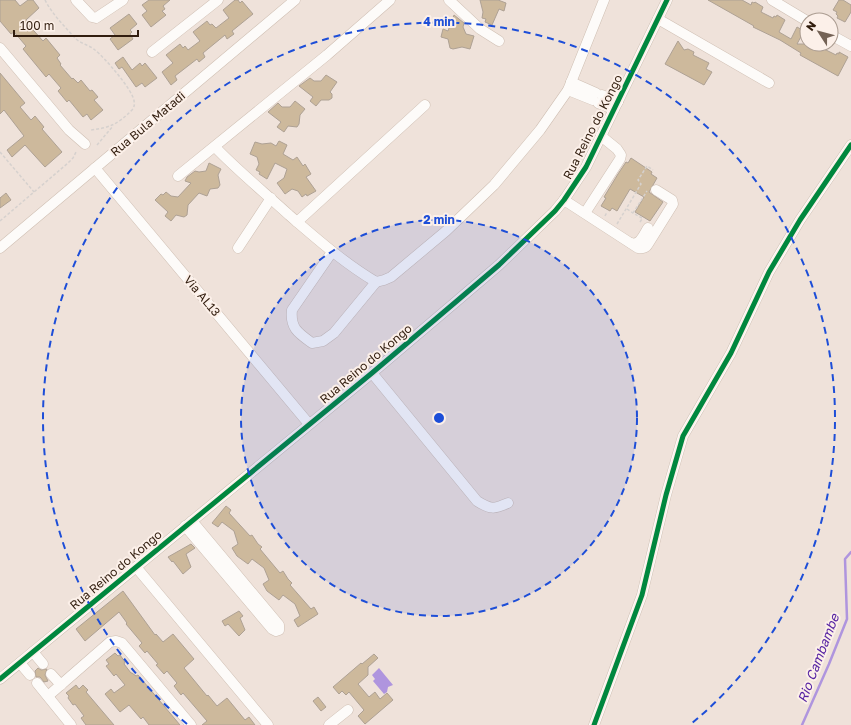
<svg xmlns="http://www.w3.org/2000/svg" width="851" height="725" font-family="'Golos Text',sans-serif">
	<rect width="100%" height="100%" fill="#efe2da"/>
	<polygon fill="#af95de" points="379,668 393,685 388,687 387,692 384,694 373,681 375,679 372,675"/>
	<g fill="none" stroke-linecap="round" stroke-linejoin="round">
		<polyline stroke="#af95de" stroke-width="2.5" points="802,725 829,664 847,619 845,559 851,552"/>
	</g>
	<g fill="#cdb99c" stroke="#aea194">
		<polygon points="0,0 15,0 20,6 28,0 33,0 39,8 26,20 27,21 26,22 43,41 46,38 60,55 57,58 61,64 60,65 72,79 73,78 78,83 81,80 90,91 92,90 98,97 94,100 103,110 91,120 87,114 83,117 69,100 67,102 58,91 61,88 49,74 46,77 23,49 26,46 14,32 11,34 0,21"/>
		<polygon points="149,0 170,0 163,6 165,9 162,11 166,15 151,27 142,15 147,11 142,5"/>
		<polygon points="235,0 238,0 240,3 242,1 253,14 232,31 234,34 227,39 225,35 203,53 205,57 199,62 197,59 175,76 177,80 171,85 162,72 173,63 166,55 180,44 183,48 185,46 188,50 200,41 193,32 207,21 210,25 212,24 216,28 229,18 223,10"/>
		<polygon points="480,0 498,0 506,3 504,11 499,9 492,25 485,22 486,19 482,18 483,12"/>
		<polygon points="708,0 742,0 751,5 752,2 754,3 755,2 763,7 761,12 773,18 774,16 776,17 777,15 785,20 779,32 791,39 797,27 804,31 797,44 826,44 824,49 836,55 837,53 839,54 839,52 848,57 838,76 800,55 801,53 780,40 753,27 754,26"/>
		<polygon points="839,0 843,0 851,5 851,12 845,22 837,18 838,16 836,14 837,12 833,10"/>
		<polygon points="129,14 137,24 130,30 132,32 130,34 133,39 118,50 110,39 115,35 110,28"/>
		<polygon points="454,15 464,23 463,27 466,34 474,36 470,49 462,47 453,49 450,48 448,39 441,37 443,29 448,31"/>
		<polygon points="678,41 684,50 688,49 694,52 693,55 709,63 706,69 712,72 704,85 665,64"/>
		<polygon points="123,57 132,70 140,63 142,66 145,63 157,78 145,87 142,83 136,87 122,67 119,69 115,63"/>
		<polygon points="0,73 25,103 20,107 31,120 35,116 44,127 42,129 62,152 45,167 25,145 12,157 7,150 24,136 4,110 0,114"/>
		<polygon points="326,75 337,82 330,92 332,94 332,98 329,100 321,100 316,106 310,101 313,97 299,86 310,78 314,81 321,81"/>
		<polygon points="295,101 305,109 300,115 299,124 297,127 288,126 284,132 277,127 281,122 268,112 278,103 282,107 290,107"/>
		<polygon points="279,141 287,145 283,154 293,160 297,157 303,166 305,164 311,174 306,177 316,191 307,196 306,194 302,197 298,191 292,189 285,194 277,183 284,178 287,169 275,163 267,179 259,174 260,172 256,170 259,164 257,157 250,154 255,142 262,144 271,143 276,146"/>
		<polygon points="631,158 652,172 651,174 657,178 649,192 663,202 650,221 635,212 644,197 630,189 617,211 612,208 610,211 601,206 606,198 604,197 618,174 626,162 628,163"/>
		<polygon points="209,163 221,169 218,175 220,185 218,188 210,189 207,196 199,193 188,205 187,215 184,217 176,215 171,221 165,216 168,212 155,200 161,194 163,195 166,192 171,196 178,197 191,183 185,181 187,177 195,171 199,172 206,171"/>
		<polygon points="6,193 11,200 0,208 0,198"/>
		<polygon points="226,506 231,510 229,513 250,536 252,535 258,544 262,547 260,549 280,573 283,571 288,579 292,583 290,585 311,609 314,607 318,614 298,627 294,620 300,616 295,604 283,595 279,600 267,591 263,584 269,580 264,568 252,559 248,564 237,556 232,548 238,544 234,531 222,522 218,527 212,523"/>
		<polygon points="191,544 195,548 186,554 191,567 183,574 173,561 172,562 168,557"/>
		<polygon points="123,591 155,635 156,634 163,642 173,634 194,659 184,668 207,696 208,695 217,706 227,698 245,720 249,717 255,725 202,725 207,721 183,693 181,695 174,686 177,683 167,671 164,674 156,665 158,664 147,651 145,653 139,646 142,643 126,624 127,623 119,612 85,641 76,629"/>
		<polygon points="239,611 243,616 240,618 245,630 239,636 228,624 225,626 222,621"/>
		<polygon points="115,653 118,656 120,655 125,662 124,664 131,673 132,673 136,676 138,675 180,725 149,725 143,717 141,719 129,705 120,712 105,694 111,689 114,693 125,685 116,674 114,676 106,666 109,664 106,660"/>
		<polygon points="374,654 378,658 368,667 368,675 358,684 369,697 375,692 380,699 387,693 393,700 365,724 358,716 364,710 349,692 346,695 342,691 339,694 333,687 361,663 362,664"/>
		<polygon points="38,668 41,670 47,669 45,675 48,681 44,682 40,677 36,677 35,671"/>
		<polygon points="76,685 79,689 83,685 88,690 86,692 114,725 86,725 81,718 84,716 75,704 73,705 68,698 69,696 66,693"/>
		<polygon points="318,697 326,707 321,711 313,701"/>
	</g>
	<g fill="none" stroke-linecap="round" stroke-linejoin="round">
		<defs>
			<g id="minor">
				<polyline points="76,0 92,17 96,18 123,0"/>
				<polyline points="449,0 480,29 499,41"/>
				<polyline points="772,0 807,21"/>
				<polyline points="658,19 769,83"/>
				<polyline points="831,35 851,46"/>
				<polyline points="0,48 69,130 85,144"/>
				<polyline points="152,52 218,0"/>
				<polyline points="571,82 596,93"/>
				<polyline points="568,90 593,100"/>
				<polyline points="602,95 618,102"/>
				<polyline points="598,103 614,109"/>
				<path d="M215 147C238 171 264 192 289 215 317 239 344 263 376 282L384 280 391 277 446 231 494 185 540 130 568 90 604 0"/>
				<polyline points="95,168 309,424"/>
				<polyline points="178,176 327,55 390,0"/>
				<path d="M564 200 638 248C642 249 646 248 648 244L673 204 672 200 656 190"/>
				<polyline points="585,213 620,159 621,155 617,149 601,136"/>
				<polyline points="297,222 425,105"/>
				<path d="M631 243C640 246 644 234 648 228"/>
				<polyline points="0,248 295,0"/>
				<polyline points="238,248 271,198"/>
				<path d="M332 252 292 310C290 328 298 333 312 343L323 341 334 333 376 282"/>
				<path d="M372 373 477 501C491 510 494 509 508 503"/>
				<polyline points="185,526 272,629 276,631 279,630 279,625 192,521"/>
				<polyline points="136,567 268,725"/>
				<polyline points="33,652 43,664"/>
				<polyline points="20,663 30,675"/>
				<polyline points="51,674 61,685"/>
				<polyline points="0,679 372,373 458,300 499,265 555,211 564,200 586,167 667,0"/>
				<polyline points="37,683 71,725"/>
				<polyline points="48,696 110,642 116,641 122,643 191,725"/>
				<polyline points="329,725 348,710"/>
				<polyline points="594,725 642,595 666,495 683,436 731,353 769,272 800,220 851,145"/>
			</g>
		</defs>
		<use href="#minor" stroke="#cfbfb3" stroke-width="11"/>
		<g stroke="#d6d1ce" stroke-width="1.5" stroke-dasharray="3 2" stroke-linecap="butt">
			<path d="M45 0C52 14 66 28 76 39 82 44 89 45 95 50 104 57 133 90 134 101 135 105 134 107 132 110 118 124 110 128 90 130"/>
			<polyline points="97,145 113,126"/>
			<polyline points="0,152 34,192"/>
			<polyline points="627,209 633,213"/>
			<polyline points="605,216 607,212"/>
			<polyline points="642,218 633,213 647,191"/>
			<polyline points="0,221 68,163 73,158 76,152"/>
			<polyline points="640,222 642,219"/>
			<polyline points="617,224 641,184 638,180 647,166 653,170"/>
		</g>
		<use href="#minor" stroke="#fdfbf9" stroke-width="10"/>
		<defs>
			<g id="cycleway">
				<polyline points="0,679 372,373 458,300 499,265 555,211 564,200 586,167 667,0"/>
				<polyline points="594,725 642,595 666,495 683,436 731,353 769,272 800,220 851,145"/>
			</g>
		</defs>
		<use href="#cycleway" stroke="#fcf0e9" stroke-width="8"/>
		<use href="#cycleway" stroke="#00873e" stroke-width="5"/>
	</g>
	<circle cx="439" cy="418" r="198" fill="#1d4ed8" fill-opacity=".12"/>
	<g fill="none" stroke="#1d4ed8" stroke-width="2" stroke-dasharray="7 5">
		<circle cx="439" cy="418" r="198"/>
		<path d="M187 724A396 396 0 1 1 691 724"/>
	</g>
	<g text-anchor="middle" stroke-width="4" stroke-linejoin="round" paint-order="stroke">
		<g font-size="12" fill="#311d0e" stroke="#fcf0e9">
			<text transform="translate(148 124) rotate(-40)" y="4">Rua Bula Matadi</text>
			<text transform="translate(593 127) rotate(-63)" y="4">Rua Reino do Kongo</text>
			<text transform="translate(202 296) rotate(50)" y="4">Via AL13</text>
			<text transform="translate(366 364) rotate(-40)" y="4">Rua Reino do Kongo</text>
			<text transform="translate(116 570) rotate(-40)" y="4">Rua Reino do Kongo</text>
		</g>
		<g font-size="13" font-style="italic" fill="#5724a3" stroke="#fcf0e9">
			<text transform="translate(818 658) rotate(-69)" y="5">Rio Cambambe</text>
		</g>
	</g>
	<circle cx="439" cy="418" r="6" fill="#1d4ed8" stroke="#fcf0e9" stroke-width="2"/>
	<g font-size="12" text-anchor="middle" font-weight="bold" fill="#1d4ed8" stroke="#fcf0e9" stroke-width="4" stroke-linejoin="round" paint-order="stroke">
		<text x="439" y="26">4 min</text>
		<text x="439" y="224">2 min</text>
	</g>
	<g transform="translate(819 32) rotate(306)"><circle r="19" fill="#fcf0e9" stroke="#ab9c91"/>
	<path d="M0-3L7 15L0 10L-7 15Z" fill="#746255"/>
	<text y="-6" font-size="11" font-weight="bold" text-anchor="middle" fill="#311d0e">N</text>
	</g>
	<path d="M14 30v6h124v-6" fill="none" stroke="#311d0e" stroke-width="2"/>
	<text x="20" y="30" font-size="12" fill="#311d0e" stroke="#fcf0e9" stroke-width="3" paint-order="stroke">100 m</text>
</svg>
